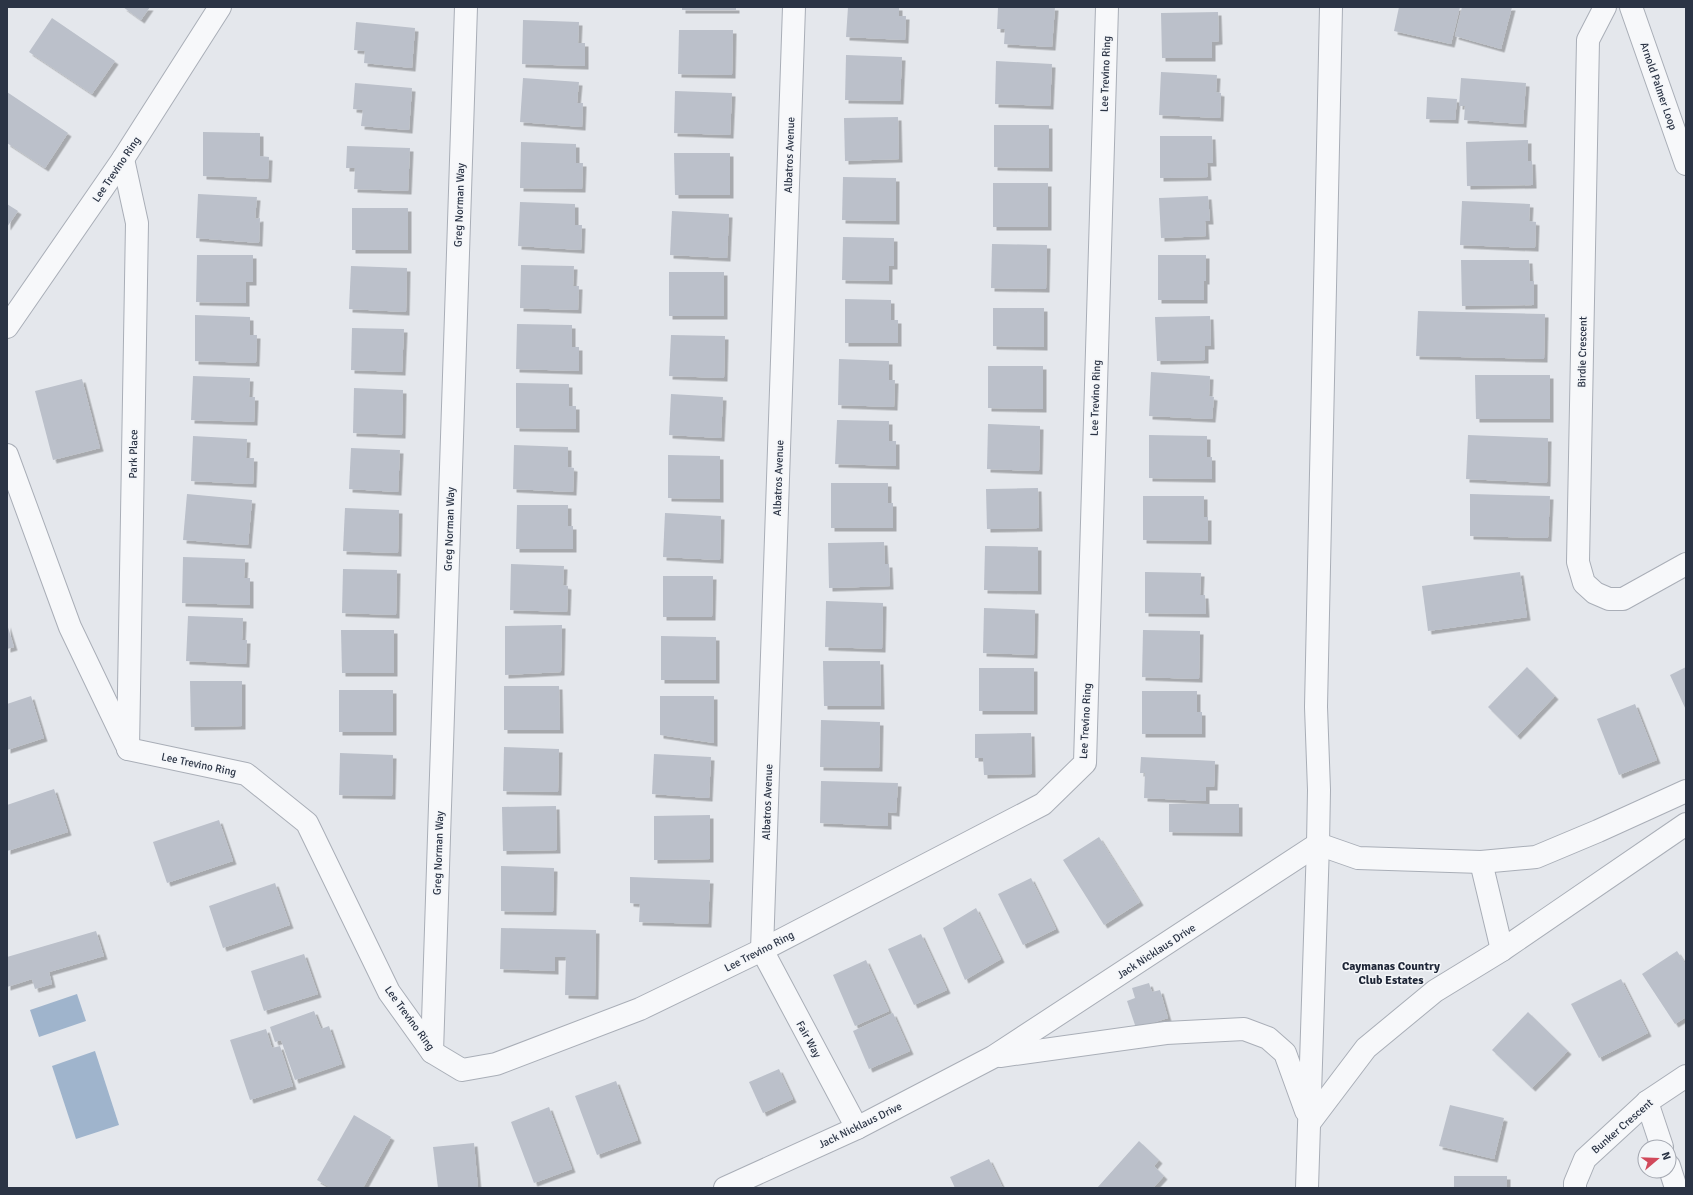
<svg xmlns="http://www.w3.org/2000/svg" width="1693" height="1195" font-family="Signika,sans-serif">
	<defs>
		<filter id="shadow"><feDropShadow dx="3.5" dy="3.5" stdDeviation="0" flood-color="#0004"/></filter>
	</defs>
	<rect width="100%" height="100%" fill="#e4e7ec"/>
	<g fill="#9fb4cc">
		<polygon points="77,994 86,1021 39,1037 30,1010"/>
		<polygon points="95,1051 119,1125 76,1139 52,1066"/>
	</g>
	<g fill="#bbc0ca" filter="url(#shadow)">
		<polygon points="123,7 150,7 141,20"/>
		<rect x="682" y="7" width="54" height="3"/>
		<polygon points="848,7 899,7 899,16 906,16 905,40 846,37"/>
		<polygon points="998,7 1055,7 1052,47 1004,44 1005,29 997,29"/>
		<polygon points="1399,7 1460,7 1451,44 1394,31"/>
		<polygon points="1462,7 1512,7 1501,49 1455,36"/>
		<polygon points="1218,12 1219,41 1212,42 1212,58 1162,58 1161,13"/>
		<polygon points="52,18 115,61 92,94 29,52"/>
		<polygon points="523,20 579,22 578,43 585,43 585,66 522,64"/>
		<polygon points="356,22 415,28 412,68 364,63 365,51 354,50"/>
		<polygon points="679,30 733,30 732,75 678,74"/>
		<polygon points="846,55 902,57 900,101 845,100"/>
		<polygon points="996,61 1052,64 1050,106 995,104"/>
		<polygon points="1161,72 1217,75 1216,92 1221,93 1220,118 1159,115"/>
		<polygon points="523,78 579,82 577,103 583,103 582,127 520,122"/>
		<polygon points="1461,78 1526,83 1523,124 1464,120 1465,106 1459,106"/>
		<polygon points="355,83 412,88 409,130 361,126 363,110 353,109"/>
		<polygon points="675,91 732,93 730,135 674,133"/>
		<polygon points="7,92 68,133 45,168 7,143"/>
		<polygon points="1427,97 1457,99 1455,120 1426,119"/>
		<polygon points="898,117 899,159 845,161 844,118"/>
		<polygon points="994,125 1049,125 1049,168 994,167"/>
		<polygon points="203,132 260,133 260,156 269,157 268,179 203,176"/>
		<polygon points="1160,136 1212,136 1213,163 1207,163 1208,177 1160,178"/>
		<polygon points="1528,140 1528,161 1532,161 1533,185 1467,186 1466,142"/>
		<polygon points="521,142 576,144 576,163 583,163 582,189 520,188"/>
		<polygon points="347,146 410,148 408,191 354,189 355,168 346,168"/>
		<polygon points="674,153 730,153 730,195 675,195"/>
		<polygon points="843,177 896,178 896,221 842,220"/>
		<rect x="993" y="183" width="55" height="44"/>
		<polygon points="198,194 257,197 255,219 260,218 259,243 196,238"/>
		<polygon points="1208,196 1210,221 1205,221 1206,236 1161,238 1159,198"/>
		<polygon points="1462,201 1530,204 1529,221 1536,222 1535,248 1460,245"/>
		<polygon points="520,202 575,204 575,225 582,225 581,250 518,246"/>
		<polygon points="7,204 18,211 7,227"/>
		<rect x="352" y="208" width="56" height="42"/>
		<polygon points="672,211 729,214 727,258 670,255"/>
		<polygon points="843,237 894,238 894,266 889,266 889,281 842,280"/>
		<polygon points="992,244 1047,245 1046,289 991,288"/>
		<polygon points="197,255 253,255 253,282 246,282 246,303 196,302"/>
		<polygon points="1158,255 1206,255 1206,281 1204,281 1204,300 1158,300"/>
		<polygon points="1461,260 1529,260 1530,281 1534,281 1534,305 1462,306"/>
		<polygon points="521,265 574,266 573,286 579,286 578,310 520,308"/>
		<polygon points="351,266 407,268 406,312 349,309"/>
		<rect x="669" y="272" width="55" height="44"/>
		<polygon points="845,299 891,300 891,320 898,320 898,343 845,343"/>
		<polygon points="993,308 1044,308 1044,347 993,346"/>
		<polygon points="1418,311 1545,314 1544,359 1416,356"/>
		<polygon points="195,315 250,317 250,335 257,335 256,363 195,361"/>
		<polygon points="1210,316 1211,346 1205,346 1205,360 1157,361 1155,317"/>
		<polygon points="517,324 572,325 572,347 579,347 579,371 516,369"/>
		<polygon points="352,328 404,329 402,372 351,370"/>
		<polygon points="671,335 725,336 724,378 669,376"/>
		<polygon points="839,359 889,361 889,380 895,380 894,407 838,405"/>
		<polygon points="988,366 1043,366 1043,409 988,408"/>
		<polygon points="1151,372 1210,376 1209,396 1214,397 1212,419 1149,416"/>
		<polygon points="1475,375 1550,375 1550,419 1476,419"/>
		<polygon points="193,376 250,378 249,397 255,397 254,422 191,420"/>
		<polygon points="82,379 100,448 53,460 35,391"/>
		<polygon points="516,383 569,384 569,406 576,406 576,429 516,428"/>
		<polygon points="354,388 403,390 402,435 353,433"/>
		<polygon points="671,394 723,397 721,438 669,435"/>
		<polygon points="837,420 889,421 889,441 896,441 896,466 835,464"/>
		<polygon points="988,424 1040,426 1039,471 987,469"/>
		<polygon points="1149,435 1207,436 1207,457 1212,457 1212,479 1149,478"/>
		<polygon points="1468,435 1548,438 1547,483 1466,479"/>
		<polygon points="193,436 247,439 246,458 254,458 253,484 191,481"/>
		<polygon points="514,445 568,447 568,467 574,468 573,492 513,489"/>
		<polygon points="351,448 400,450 398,492 349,489"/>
		<polygon points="668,455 720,456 720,499 668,498"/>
		<polygon points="831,483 888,483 888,503 893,503 893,528 831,528"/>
		<polygon points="1038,488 1039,528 987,529 986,489"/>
		<polygon points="187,494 252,500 248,545 183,540"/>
		<polygon points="1470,494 1550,496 1548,538 1470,536"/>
		<polygon points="1143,496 1204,496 1204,517 1208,517 1208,541 1143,540"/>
		<polygon points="517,505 568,505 568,526 573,526 573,549 516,549"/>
		<polygon points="345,508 399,510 398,553 343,551"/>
		<polygon points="665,513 721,516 720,560 663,557"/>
		<polygon points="884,542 885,564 889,564 890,586 829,588 828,543"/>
		<polygon points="985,546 1038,547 1038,591 984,590"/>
		<polygon points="183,557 245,559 244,578 250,578 250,605 182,603"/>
		<polygon points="511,564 564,566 563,585 568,586 567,612 510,610"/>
		<polygon points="343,569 397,570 396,615 342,613"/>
		<polygon points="1145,572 1201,573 1200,595 1205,595 1206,614 1145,613"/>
		<polygon points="1520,572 1527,617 1428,631 1422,586"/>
		<polygon points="663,576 713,576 712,617 663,617"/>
		<polygon points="826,601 883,603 882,649 825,647"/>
		<polygon points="984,608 1035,610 1034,655 983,653"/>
		<polygon points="188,616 243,618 242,640 247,640 246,664 186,661"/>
		<polygon points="7,624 14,647 7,649"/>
		<polygon points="562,625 561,672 505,675 505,626"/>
		<polygon points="341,630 394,630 394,673 342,673"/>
		<polygon points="1143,630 1200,631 1199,679 1142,677"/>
		<polygon points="661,636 716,637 716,680 661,680"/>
		<polygon points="823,661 880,661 881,706 824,706"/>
		<polygon points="1527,667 1555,696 1517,736 1488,707"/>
		<polygon points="1686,667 1686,710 1670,675"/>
		<rect x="979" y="668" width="55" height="43"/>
		<polygon points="190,681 242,681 242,726 191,727"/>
		<polygon points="504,686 559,686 560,730 504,730"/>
		<rect x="339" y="690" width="54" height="42"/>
		<polygon points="1142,691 1197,691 1197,712 1202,712 1202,734 1142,734"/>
		<polygon points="31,696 44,738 7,750 7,704"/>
		<polygon points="660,696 714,696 714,743 660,735"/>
		<polygon points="1635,704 1657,760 1619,775 1597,719"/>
		<polygon points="821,720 880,722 879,768 820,767"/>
		<polygon points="1031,733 1032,774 984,775 983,758 975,758 975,734"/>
		<polygon points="504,747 559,749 558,792 503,791"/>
		<polygon points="340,753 393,755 392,796 339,795"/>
		<polygon points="654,754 711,757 709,798 652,794"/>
		<polygon points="1141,757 1215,761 1214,787 1206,787 1206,801 1144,798 1145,773 1140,773"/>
		<polygon points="821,781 898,783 896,813 888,812 888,826 820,823"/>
		<polygon points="54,789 68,832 7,851 7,805"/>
		<polygon points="1169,804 1239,804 1239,833 1169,832"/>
		<polygon points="556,806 557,850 503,851 502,807"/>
		<polygon points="710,815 710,859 654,860 654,816"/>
		<polygon points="219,820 233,861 167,883 153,842"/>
		<polygon points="1099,837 1140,902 1104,925 1063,860"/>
		<polygon points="501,866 554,868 553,912 501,911"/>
		<polygon points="630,877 710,880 708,924 639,922 640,904 630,903"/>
		<polygon points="1031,878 1056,929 1023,945 998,894"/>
		<polygon points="275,883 290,925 223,948 209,906"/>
		<polygon points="976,908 1001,959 965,980 943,928"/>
		<polygon points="501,928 596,930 595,996 565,995 566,957 555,957 555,971 500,969"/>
		<polygon points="96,931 104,956 49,972 52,984 35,989 32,979 7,987 7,957"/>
		<polygon points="921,934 947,990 914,1005 888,949"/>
		<polygon points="1677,951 1686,965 1686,1017 1675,1024 1642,974"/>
		<polygon points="304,954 318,994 264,1011 251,971"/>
		<polygon points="866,960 889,1011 855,1026 833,975"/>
		<polygon points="1621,979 1648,1033 1599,1058 1571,1004"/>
		<polygon points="1149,983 1152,992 1160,990 1168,1018 1136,1028 1127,1001 1135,998 1132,988"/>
		<polygon points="314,1011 321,1029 329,1026 342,1064 295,1080 281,1040 275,1042 270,1027"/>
		<polygon points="1528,1012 1568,1051 1532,1088 1492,1050"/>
		<polygon points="893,1013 910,1051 869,1069 853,1031"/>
		<polygon points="266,1029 272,1048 280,1046 293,1086 250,1100 230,1040"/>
		<polygon points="779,1069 793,1099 763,1113 749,1082"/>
		<polygon points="616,1081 638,1140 597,1155 575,1096"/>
		<polygon points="1450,1105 1504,1118 1494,1159 1439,1146"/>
		<polygon points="549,1107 572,1169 534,1183 511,1122"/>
		<polygon points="354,1115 391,1137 363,1188 331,1188 317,1180"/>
		<polygon points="1139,1141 1159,1160 1154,1166 1164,1176 1153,1188 1097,1188"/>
		<polygon points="474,1143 478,1188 438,1188 433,1147"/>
		<polygon points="989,1159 1003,1188 955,1188 950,1177"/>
		<rect x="1454" y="1176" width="53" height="12"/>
	</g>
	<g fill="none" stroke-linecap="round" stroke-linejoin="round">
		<defs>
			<g id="minor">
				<polyline points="794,7 762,950 857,1128"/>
				<polyline points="1605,7 1588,40 1578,562 1584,583 1595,593 1609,599 1623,599 1686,564"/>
				<polyline points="1631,7 1686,164"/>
				<polyline points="123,159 137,223 128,749"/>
				<polyline points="7,327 123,159 220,7"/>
				<polyline points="7,455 70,627 126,744"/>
				<polyline points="128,749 246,774 307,823 389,992 432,1052 462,1070 496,1064 640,1009 762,950 1043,804 1085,763 1107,7"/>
				<polyline points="1481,862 1502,950"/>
				<polyline points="432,1052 466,7"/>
				<polyline points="1000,1056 1166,1033 1244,1029 1268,1038 1285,1053 1306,1111"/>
				<polyline points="1647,1102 1662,1147"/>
				<polyline points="1310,1122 1366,1048 1435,991 1502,950 1686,824"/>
				<polyline points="1669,1166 1676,1188"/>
				<polyline points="725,1188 857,1128 993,1057 1318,844 1358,858 1481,862 1536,857 1598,831 1686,791"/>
				<polyline points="1307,1188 1318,844 1319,790 1316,707 1331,7"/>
				<polyline points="1575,1188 1575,1183 1585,1159 1647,1102 1686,1076"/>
			</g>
		</defs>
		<use href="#minor" stroke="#a9aeb7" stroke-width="24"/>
		<use href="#minor" stroke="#f7f8fa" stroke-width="22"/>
	</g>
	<g text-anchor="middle" stroke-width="3" stroke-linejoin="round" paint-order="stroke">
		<g font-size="11" fill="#2b3445" stroke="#f4f6f9">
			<text transform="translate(1105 74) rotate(-88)" y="4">Lee Trevino Ring</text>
			<text transform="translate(1659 86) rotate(71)" y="4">Arnold Palmer Loop</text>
			<text transform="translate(789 155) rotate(-88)" y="4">Albatros Avenue</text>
			<text transform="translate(116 169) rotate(-56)" y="4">Lee Trevino Ring</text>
			<text transform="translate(459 205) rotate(-88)" y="4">Greg Norman Way</text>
			<text transform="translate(1582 352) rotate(-89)" y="4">Birdie Crescent</text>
			<text transform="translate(1095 398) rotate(-88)" y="4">Lee Trevino Ring</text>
			<text transform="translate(133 454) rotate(-89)" y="4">Park Place</text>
			<text transform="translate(778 478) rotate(-88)" y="4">Albatros Avenue</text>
			<text transform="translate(449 529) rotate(-88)" y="4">Greg Norman Way</text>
			<text transform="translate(1085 721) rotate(-87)" y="4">Lee Trevino Ring</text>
			<text transform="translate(199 764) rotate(12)" y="4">Lee Trevino Ring</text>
			<text transform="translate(767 802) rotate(-88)" y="4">Albatros Avenue</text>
			<text transform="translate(438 853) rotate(-88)" y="4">Greg Norman Way</text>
			<text transform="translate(759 951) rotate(-27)" y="4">Lee Trevino Ring</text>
			<text transform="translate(1156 951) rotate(-33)" y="4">Jack Nicklaus Drive</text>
			<text transform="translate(410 1018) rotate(54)" y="4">Lee Trevino Ring</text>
			<text transform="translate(809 1039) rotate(62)" y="4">Fair Way</text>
			<text transform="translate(860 1125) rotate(-26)" y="4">Jack Nicklaus Drive</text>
			<text transform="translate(1622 1126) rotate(-41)" y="4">Bunker Crescent</text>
		</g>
		<g font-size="12" font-weight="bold" fill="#1d2536" stroke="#f4f6f9">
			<text x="1391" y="970">Caymanas Country<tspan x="1391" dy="14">Club Estates</tspan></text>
		</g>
	</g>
	<rect width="1693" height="1195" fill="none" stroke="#2b3445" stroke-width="16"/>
	<g transform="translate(1657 1159) rotate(71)"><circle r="19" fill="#f4f6f9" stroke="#a4a8b1"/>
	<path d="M0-3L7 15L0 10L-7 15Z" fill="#d1495b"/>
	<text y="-6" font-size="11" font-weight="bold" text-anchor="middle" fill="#2b3445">N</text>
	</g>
</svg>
